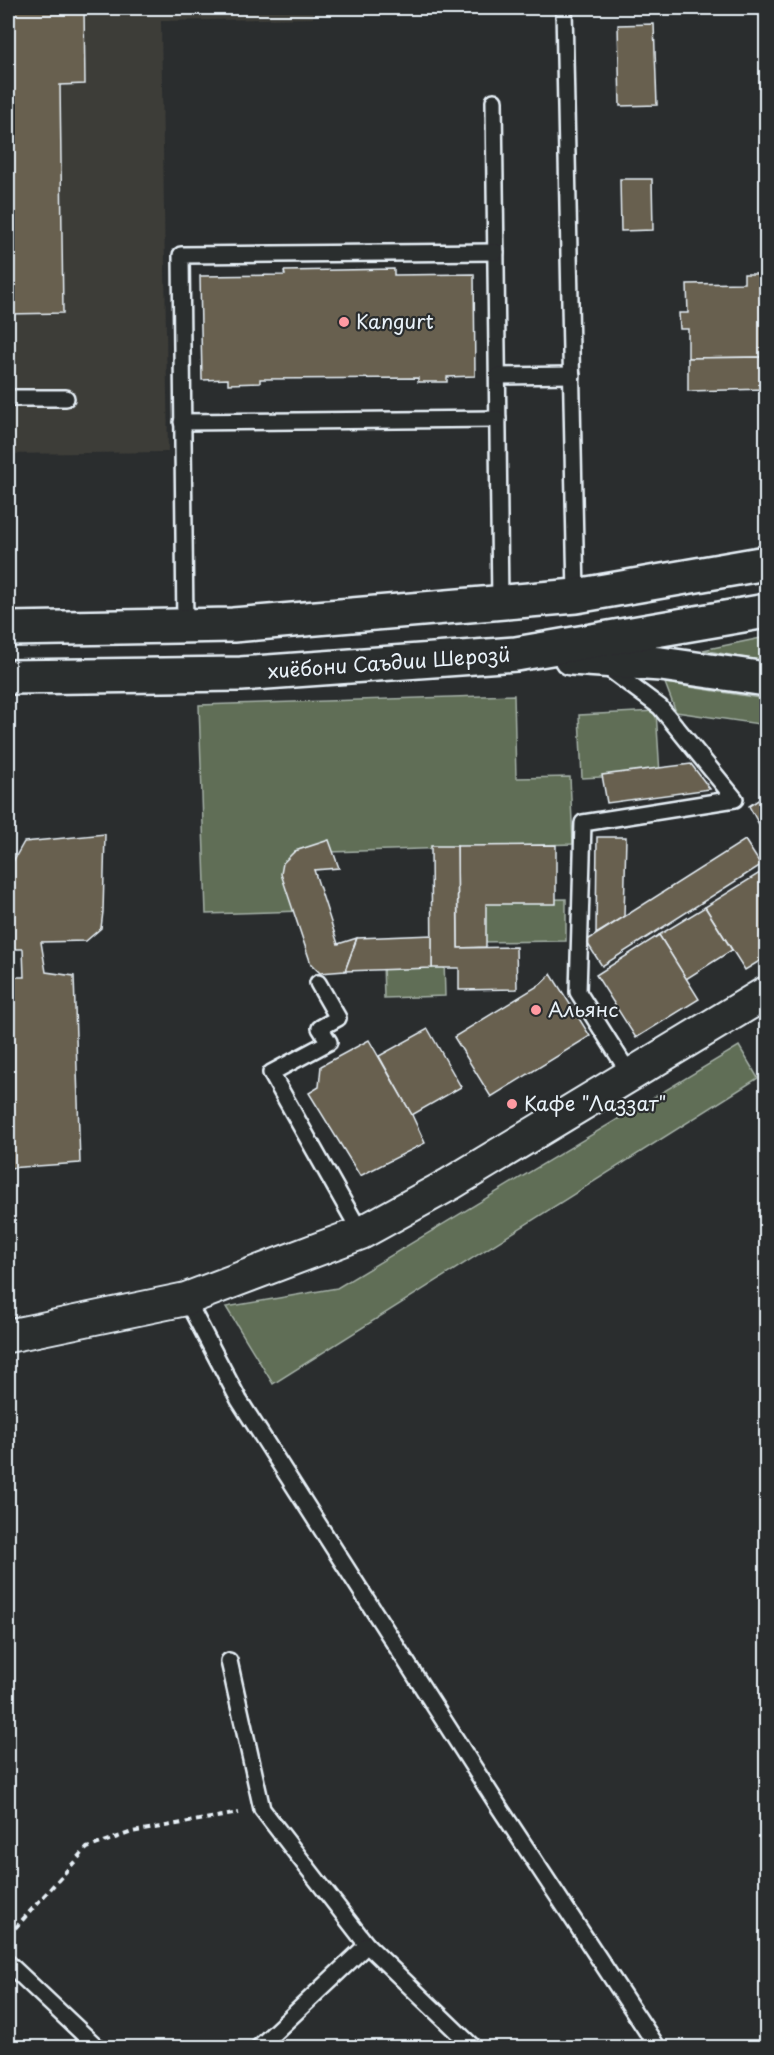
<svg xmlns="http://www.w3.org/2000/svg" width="774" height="2055" font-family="'Playpen Sans',sans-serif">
	<rect width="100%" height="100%" fill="#2a2d2e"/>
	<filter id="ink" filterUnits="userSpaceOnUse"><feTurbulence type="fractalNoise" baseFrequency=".0167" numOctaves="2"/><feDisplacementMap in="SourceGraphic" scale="12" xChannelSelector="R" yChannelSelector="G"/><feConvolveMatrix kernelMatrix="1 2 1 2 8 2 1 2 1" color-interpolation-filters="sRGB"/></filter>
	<g filter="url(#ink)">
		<polygon fill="#3c3c38" points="8,8 313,8 313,18 161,21 168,452 8,454"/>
		<g fill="#616e56" stroke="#a4b0a7" stroke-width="1.5">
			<polygon points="766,637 766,662 703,650"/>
			<polygon points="665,683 766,699 766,725 676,712"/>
			<polygon points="514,695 516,778 570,777 573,844 300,853 302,911 206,914 199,705"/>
			<polygon points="656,711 660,774 582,778 579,715"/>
			<polygon points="566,899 566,941 474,942 474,900"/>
			<polygon points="444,959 445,996 384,998 383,961"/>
			<polygon points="739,1046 758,1078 273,1384 226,1307 337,1288"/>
		</g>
		<g fill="#676050" stroke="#e8f1f8" stroke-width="1.5">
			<polygon points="8,8 84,8 85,84 60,85 63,313 8,314"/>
			<polygon points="654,24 657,105 620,106 618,25"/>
			<polygon points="620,179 652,179 653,230 621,231"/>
			<polygon points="394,269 394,275 474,274 475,376 447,377 447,382 418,382 418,378 260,379 260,383 228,384 228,379 202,380 200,276 285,275 284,271"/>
			<polygon points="744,274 760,274 760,283 766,283 766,357 688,358 688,329 680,329 679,313 688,313 687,284 744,283"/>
			<polygon points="766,357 766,389 688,391 688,358"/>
			<polygon points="691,764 710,789 607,803 602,775"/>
			<polygon points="766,795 766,825 761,828 749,806"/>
			<polygon points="105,834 103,912 101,928 86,941 41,942 46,972 74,976 80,1163 8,1168 8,977 24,977 23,949 8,949 8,863 12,863 24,842"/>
			<polygon points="597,837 626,837 624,917 596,934"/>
			<polygon points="329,840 339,868 314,870 338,944 357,938 345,971 320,973 311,964 281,874 283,863 295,851"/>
			<polygon points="745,840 761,865 602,966 586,941"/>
			<polygon points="556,845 556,904 486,904 486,947 458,948 457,846"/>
			<polygon points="431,846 457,846 458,948 516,947 517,989 459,990 459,968 432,968"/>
			<polygon points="766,869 766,957 745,970 705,907"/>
			<polygon points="705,907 732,950 686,979 659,935"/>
			<polygon points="432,935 432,968 345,971 357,938"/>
			<polygon points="659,935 699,999 636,1038 596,975"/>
			<polygon points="551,974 590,1036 491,1097 454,1037 541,984"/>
			<polygon points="428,1029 461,1087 412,1115 379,1056"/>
			<polygon points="369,1040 412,1115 425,1143 360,1176 309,1093 319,1087 321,1066"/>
		</g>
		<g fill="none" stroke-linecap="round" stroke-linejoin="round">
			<defs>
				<g id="service">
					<polyline points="564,8 576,596"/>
					<polyline points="494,101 500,602"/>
					<polyline points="498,376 572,375"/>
					<polyline points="8,398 66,398"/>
					<polyline points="182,422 498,419"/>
					<polyline points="185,626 181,255 496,252"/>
					<polyline points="605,666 660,707 735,799 583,823 578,992 631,1076"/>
					<polyline points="318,983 338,1018 320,1028 329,1042 271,1073 361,1233"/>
					<polyline points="186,1299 239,1400 499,1807 658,2048"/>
					<polyline points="229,1661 262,1809 367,1945"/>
					<polyline points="8,1963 98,2048"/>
					<polyline points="258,2048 367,1945 474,2048"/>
				</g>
				<polyline id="minor" points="8,1336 186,1299 361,1233 450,1184 766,993"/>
				<g id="trunk">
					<polyline points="8,629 233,625 576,596 766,563"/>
					<polyline points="571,658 661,664 766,679"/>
					<polyline points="8,677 241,674 516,654 766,611"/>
				</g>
			</defs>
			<use href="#service" stroke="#e8f1f8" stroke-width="20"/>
			<use href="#minor" stroke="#e8f1f8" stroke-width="36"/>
			<use href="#trunk" stroke="#e8f1f8" stroke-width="38"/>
			<polyline stroke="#e8f1f8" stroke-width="4" stroke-dasharray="6 4.5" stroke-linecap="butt" points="8,1936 87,1848 132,1832 239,1813"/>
			<use href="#service" stroke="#2a2d2e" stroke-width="15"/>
			<use href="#minor" stroke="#2a2d2e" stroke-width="32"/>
			<use href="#trunk" stroke="#2a2d2e" stroke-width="33"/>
		</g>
	</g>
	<g fill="#ff9aa2" stroke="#2a2d2e" stroke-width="2">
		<circle cx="344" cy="322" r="6"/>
		<circle cx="536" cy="1010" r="6"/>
		<circle cx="512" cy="1104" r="6"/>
	</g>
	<g text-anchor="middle" stroke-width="4.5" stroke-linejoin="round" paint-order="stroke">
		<g font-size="20" fill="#e8f1f8" stroke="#2a2d2e" text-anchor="start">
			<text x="356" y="329">Kangurt</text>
			<text x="548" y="1017">Альянс</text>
			<text x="524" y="1111">Кафе "Лаззат"</text>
		</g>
		<g font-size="20" fill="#e8f1f8" stroke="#2a2d2e">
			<text transform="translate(389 663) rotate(-4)" y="7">хиёбони Саъдии Шерозӣ</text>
		</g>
	</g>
	<rect width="774" height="2055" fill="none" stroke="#2a2d2e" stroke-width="30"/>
	<rect x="15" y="15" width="744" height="2025" fill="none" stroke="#e8f1f8" stroke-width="2" filter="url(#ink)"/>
</svg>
